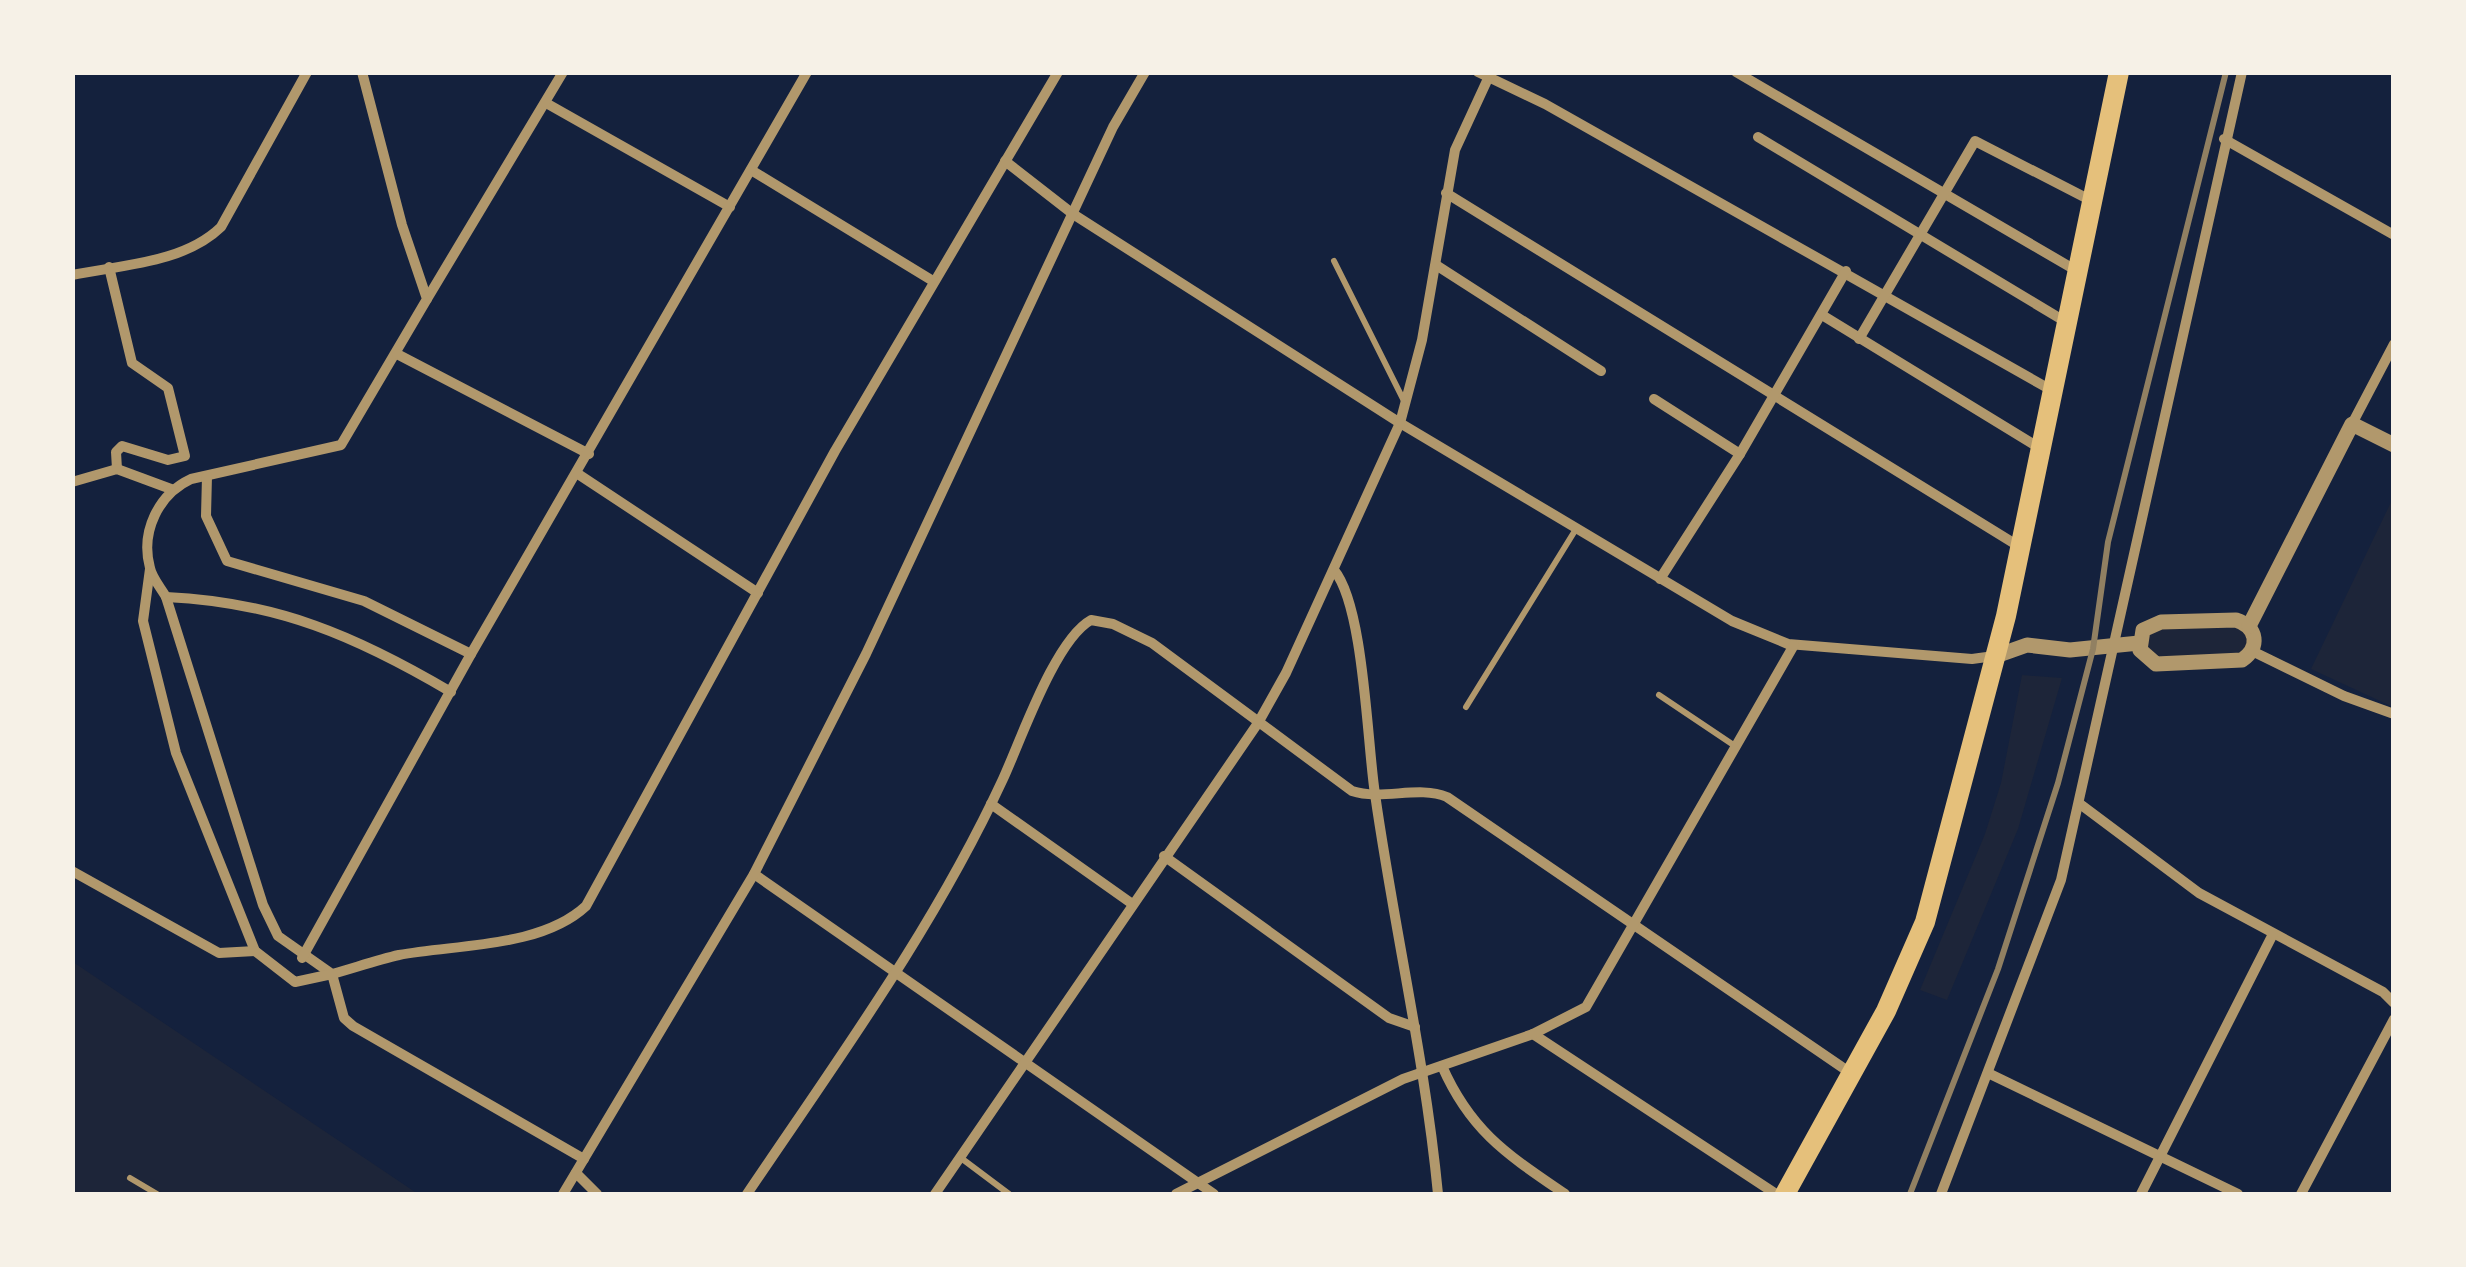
<svg xmlns="http://www.w3.org/2000/svg" width="2466" height="1267" font-family="'Open Sans',sans-serif">
	<rect width="100%" height="100%" fill="#14213d"/>
	<g fill="#1d2539">
		<polygon points="2393,498 2393,707 2311,669"/>
		<polygon points="2240,627 2249,640 2244,654 2158,660 2146,651 2150,629"/>
		<polygon points="2022,675 2062,678 2018,829 1947,1000 1920,990 1985,834 2001,783"/>
		<polygon points="73,962 418,1194 73,1194"/>
	</g>
	<g fill="none" stroke-linecap="round" stroke-linejoin="round">
		<g stroke="#b1986c" stroke-width="6">
			<polyline points="1334,261 1406,405"/>
			<polyline points="1659,695 1735,746"/>
			<polyline points="1466,707 1576,529"/>
			<polyline points="961,1158 1009,1194"/>
			<polyline points="130,1178 157,1194"/>
		</g>
		<g stroke="#b1986c" stroke-width="10">
			<path d="M362 72 402 225 427 299 341 445 191 479C159 494 140 531 150 568 152 578 161 588 166 597L263 905 278 936 332 974C354 968 377 960 399 955 457 944 541 948 586 906L835 451 1058 72"/>
			<polyline points="1478,72 1545,104 2053,391"/>
			<polyline points="1736,72 2077,271"/>
			<polyline points="546,103 730,207"/>
			<polyline points="1758,137 2066,322"/>
			<polyline points="2224,139 2394,235"/>
			<polyline points="1005,161 1073,214 1400,423 1732,621 1788,644 1972,659 1994,656"/>
			<polyline points="751,170 933,281"/>
			<polyline points="1446,193 2020,547"/>
			<polyline points="1436,265 1601,371"/>
			<polyline points="109,267 132,363 168,388 185,456 168,460 122,446 116,452 117,469"/>
			<path d="M72 275C121 265 184 263 221 227L307 72"/>
			<polyline points="427,299 563,72"/>
			<polyline points="1822,315 2041,449"/>
			<polyline points="1859,339 1975,141 2092,201"/>
			<polyline points="397,354 589,454"/>
			<polyline points="1654,399 1740,454"/>
			<polyline points="2352,424 2394,344"/>
			<polyline points="578,474 758,593"/>
			<polyline points="207,476 206,516 227,561 364,601 471,654"/>
			<polyline points="72,482 117,469 171,489"/>
			<polyline points="150,569 143,621 176,753 255,951 295,982 332,974 344,1018 353,1026 584,1159"/>
			<path d="M1334 570C1364 606 1367 742 1375 794 1394 928 1425 1059 1438 1194"/>
			<polyline points="1660,579 1740,454 1846,271"/>
			<path d="M166 597C277 602 356 636 451 692"/>
			<polyline points="2252,651 2344,696 2394,714"/>
			<polyline points="991,804 1131,903"/>
			<polyline points="2080,804 2199,893 2383,992 2394,1003"/>
			<polyline points="1164,856 1389,1018 1415,1027"/>
			<polyline points="72,871 219,953 255,951"/>
			<polyline points="754,874 1214,1194"/>
			<polyline points="302,958 471,654 807,72"/>
			<polyline points="1533,1034 1776,1194"/>
			<path d="M1442 1066C1471 1132 1508 1155 1565 1194"/>
			<polyline points="1990,1074 2238,1194"/>
			<polyline points="576,1173 597,1194"/>
			<polyline points="563,1194 754,874 866,654 1113,127 1145,72"/>
			<path d="M747 1194C838 1059 934 928 1003 779 1021 740 1055 640 1091 620L1113 624 1152 643 1352 791C1383 801 1418 785 1447 797L1852 1074"/>
			<polyline points="935,1194 1258,723 1286,673 1400,423 1422,340 1455,150 1491,72"/>
			<polyline points="1176,1194 1403,1079 1533,1034 1586,1007 1794,645"/>
			<polyline points="1941,1194 2061,880 2242,72"/>
			<polyline points="2141,1194 2273,934"/>
			<polyline points="2301,1194 2394,1019"/>
		</g>
		<g stroke="#b1986c" stroke-width="15">
			<path d="M2236 620C2258 627 2260 648 2242 660L2156 664 2140 650 2143 630 2161 622Z"/>
			<polyline points="2249,626 2352,424 2394,445"/>
			<polyline points="1996,656 2027,645 2070,650 2139,643"/>
		</g>
		<polyline stroke="#e5c07b" stroke-width="20" points="1785,1194 1886,1011 1925,922 2006,616 2119,72"/>
		<polyline stroke="#918062" stroke-width="6" points="1910,1194 1998,969 2058,783 2093,649 2108,542 2226,72"/>
	</g>
	<rect width="2466" height="1267" fill="none" stroke="#f6f1e7" stroke-width="150"/>
</svg>
